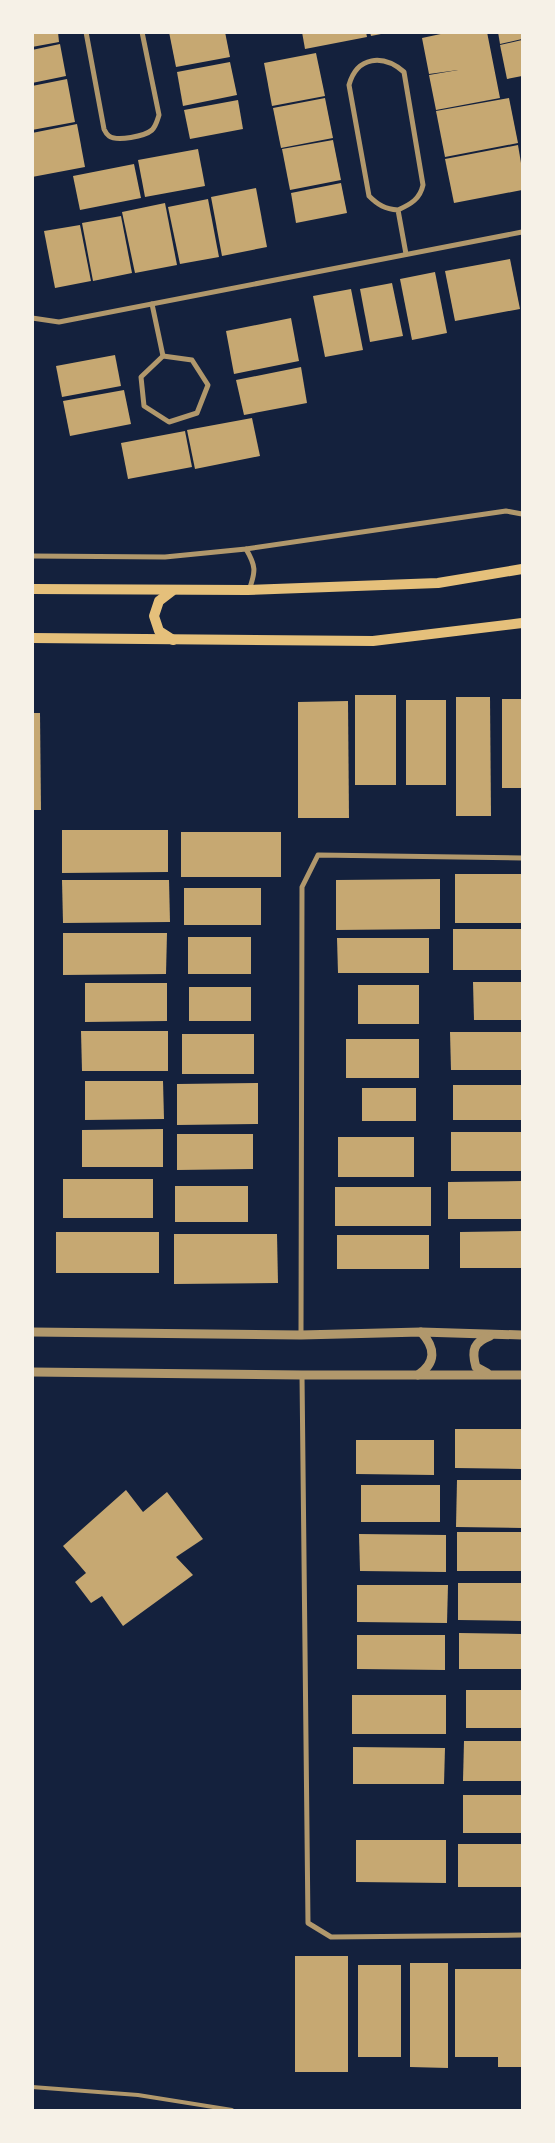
<svg xmlns="http://www.w3.org/2000/svg" width="555" height="2143" font-family="Merriweather,serif">
	<rect width="100%" height="100%" fill="#14213d"/>
	<g fill="#c6a872">
		<polygon points="32,32 58,32 59,42 32,47"/>
		<polygon points="169,32 225,32 230,57 176,67"/>
		<polygon points="302,32 366,32 367,37 305,49"/>
		<polygon points="370,32 386,32 386,33 371,36"/>
		<polygon points="450,32 487,32 500,98 436,110 429,75 458,70 429,74 422,38"/>
		<polygon points="498,32 522,32 522,39 500,44"/>
		<polygon points="522,40 522,76 507,79 500,45"/>
		<polygon points="60,44 66,76 32,83 32,50"/>
		<polygon points="316,53 325,96 272,106 264,63"/>
		<polygon points="230,62 237,95 183,106 177,72"/>
		<polygon points="67,79 75,122 32,130 32,86"/>
		<polygon points="325,98 333,138 281,148 273,108"/>
		<polygon points="509,98 518,143 445,157 436,111"/>
		<polygon points="238,100 243,129 190,139 184,110"/>
		<polygon points="77,124 85,167 32,177 32,133"/>
		<polygon points="333,140 341,180 290,190 282,149"/>
		<polygon points="518,145 522,169 522,190 454,203 445,159"/>
		<polygon points="198,149 205,186 145,197 138,160"/>
		<polygon points="134,164 141,198 80,210 73,176"/>
		<polygon points="341,183 347,213 296,223 291,193"/>
		<polygon points="256,188 267,247 222,256 211,197"/>
		<polygon points="208,199 219,257 180,264 168,207"/>
		<polygon points="165,203 177,265 135,273 122,212"/>
		<polygon points="121,216 132,273 93,281 82,223"/>
		<polygon points="80,225 91,281 55,288 44,231"/>
		<polygon points="510,259 520,309 455,321 445,271"/>
		<polygon points="435,272 447,333 412,340 400,279"/>
		<polygon points="392,283 403,336 370,342 360,289"/>
		<polygon points="351,289 363,350 325,357 313,296"/>
		<polygon points="291,318 299,361 234,374 226,331"/>
		<polygon points="115,355 121,386 62,397 56,366"/>
		<polygon points="301,367 307,403 244,415 236,380"/>
		<polygon points="124,390 131,424 70,436 63,401"/>
		<polygon points="252,418 260,456 195,469 187,430"/>
		<polygon points="185,431 192,467 128,479 121,443"/>
		<rect x="355" y="695" width="41" height="90"/>
		<polygon points="456,697 490,697 491,816 456,816"/>
		<rect x="502" y="699" width="20" height="89"/>
		<rect x="406" y="700" width="40" height="85"/>
		<polygon points="348,701 349,818 298,818 298,702"/>
		<polygon points="32,713 40,713 41,810 32,810"/>
		<polygon points="62,830 168,830 168,872 62,873"/>
		<rect x="181" y="832" width="100" height="45"/>
		<rect x="455" y="874" width="67" height="49"/>
		<polygon points="440,879 440,929 336,930 336,880"/>
		<polygon points="62,880 169,880 170,922 63,923"/>
		<rect x="184" y="888" width="77" height="37"/>
		<rect x="453" y="929" width="69" height="41"/>
		<polygon points="63,933 167,933 166,974 63,975"/>
		<rect x="188" y="937" width="63" height="37"/>
		<polygon points="337,938 429,938 429,973 338,973"/>
		<polygon points="473,982 522,982 522,1020 474,1020"/>
		<polygon points="85,983 167,983 167,1021 85,1022"/>
		<rect x="358" y="985" width="61" height="39"/>
		<rect x="189" y="987" width="62" height="34"/>
		<polygon points="81,1031 168,1031 168,1071 82,1071"/>
		<polygon points="450,1032 522,1032 522,1070 451,1070"/>
		<rect x="182" y="1034" width="72" height="40"/>
		<rect x="346" y="1039" width="73" height="39"/>
		<polygon points="85,1081 163,1081 164,1119 85,1120"/>
		<polygon points="258,1083 258,1124 177,1125 177,1084"/>
		<rect x="453" y="1085" width="69" height="35"/>
		<rect x="362" y="1088" width="54" height="33"/>
		<polygon points="163,1129 163,1167 82,1167 82,1130"/>
		<rect x="451" y="1132" width="71" height="39"/>
		<polygon points="177,1134 253,1134 253,1169 177,1170"/>
		<rect x="338" y="1137" width="76" height="40"/>
		<rect x="63" y="1179" width="90" height="39"/>
		<polygon points="522,1181 522,1219 448,1219 448,1182"/>
		<rect x="175" y="1186" width="73" height="36"/>
		<rect x="335" y="1187" width="96" height="39"/>
		<polygon points="522,1231 522,1268 460,1268 460,1232"/>
		<rect x="56" y="1232" width="103" height="41"/>
		<polygon points="174,1234 277,1234 278,1283 174,1284"/>
		<rect x="337" y="1235" width="92" height="34"/>
		<polygon points="455,1429 522,1429 522,1469 455,1468"/>
		<polygon points="356,1440 434,1440 434,1475 356,1474"/>
		<polygon points="457,1480 522,1480 522,1528 456,1527"/>
		<rect x="361" y="1485" width="79" height="37"/>
		<polygon points="126,1490 143,1512 167,1492 203,1539 176,1557 193,1575 123,1626 102,1596 91,1603 75,1582 86,1573 63,1546"/>
		<rect x="457" y="1532" width="65" height="39"/>
		<polygon points="359,1534 446,1535 446,1572 360,1571"/>
		<polygon points="458,1583 522,1583 522,1621 458,1620"/>
		<polygon points="357,1585 448,1585 447,1623 357,1622"/>
		<polygon points="459,1633 522,1634 522,1669 459,1669"/>
		<polygon points="357,1635 445,1635 445,1670 357,1669"/>
		<rect x="466" y="1690" width="56" height="38"/>
		<rect x="352" y="1695" width="94" height="39"/>
		<polygon points="464,1741 522,1741 522,1781 463,1781"/>
		<polygon points="353,1747 445,1748 444,1784 353,1784"/>
		<rect x="463" y="1795" width="59" height="38"/>
		<polygon points="356,1840 446,1840 446,1883 356,1882"/>
		<rect x="458" y="1844" width="64" height="43"/>
		<rect x="295" y="1956" width="53" height="116"/>
		<polygon points="410,1963 448,1963 448,2068 410,2067"/>
		<rect x="358" y="1965" width="43" height="92"/>
		<polygon points="455,1969 522,1969 522,2067 498,2067 498,2057 455,2057"/>
	</g>
	<g fill="none" stroke-linecap="round" stroke-linejoin="round">
		<polyline stroke="#b1986c" stroke-width="4" points="32,2087 138,2095 232,2110"/>
		<g stroke="#b1986c" stroke-width="5">
			<path d="M86 32 104 129C105 131 106 134 109 136 117 142 145 136 152 130 156 126 157 121 159 115L142 32"/>
			<path d="M398 210C385 209 378 205 369 196L349 85C357 56 383 54 404 72L423 185C420 199 411 204 398 210L406 254"/>
			<polyline points="152,304 163,356"/>
			<polyline points="32,318 59,322 522,232"/>
			<polygon points="163,356 192,360 208,385 197,413 169,422 144,406 141,377"/>
			<path d="M246 549C256 566 256 571 249 590"/>
			<polyline points="32,556 165,557 246,549 506,511 522,514"/>
			<polyline points="301,1335 302,887 318,855 522,858"/>
			<polyline points="302,1375 308,1923 331,1937 522,1935"/>
		</g>
		<g stroke="#b1986c" stroke-width="9">
			<polyline points="32,1332 301,1335 421,1332 522,1335"/>
			<polyline points="32,1372 302,1375 522,1375"/>
			<path d="M487 1373 476 1367C471 1350 474 1342 490 1336"/>
			<path d="M418 1375C436 1363 436 1348 421 1332"/>
		</g>
		<g stroke="#e5c07b" stroke-width="10">
			<polyline points="32,589 248,590 438,583 522,569"/>
			<polyline points="172,591 159,601 154,616 159,631 173,640"/>
			<polyline points="32,638 373,641 522,623"/>
		</g>
	</g>
	<rect width="555" height="2143" fill="none" stroke="#f6f1e7" stroke-width="68"/>
</svg>
